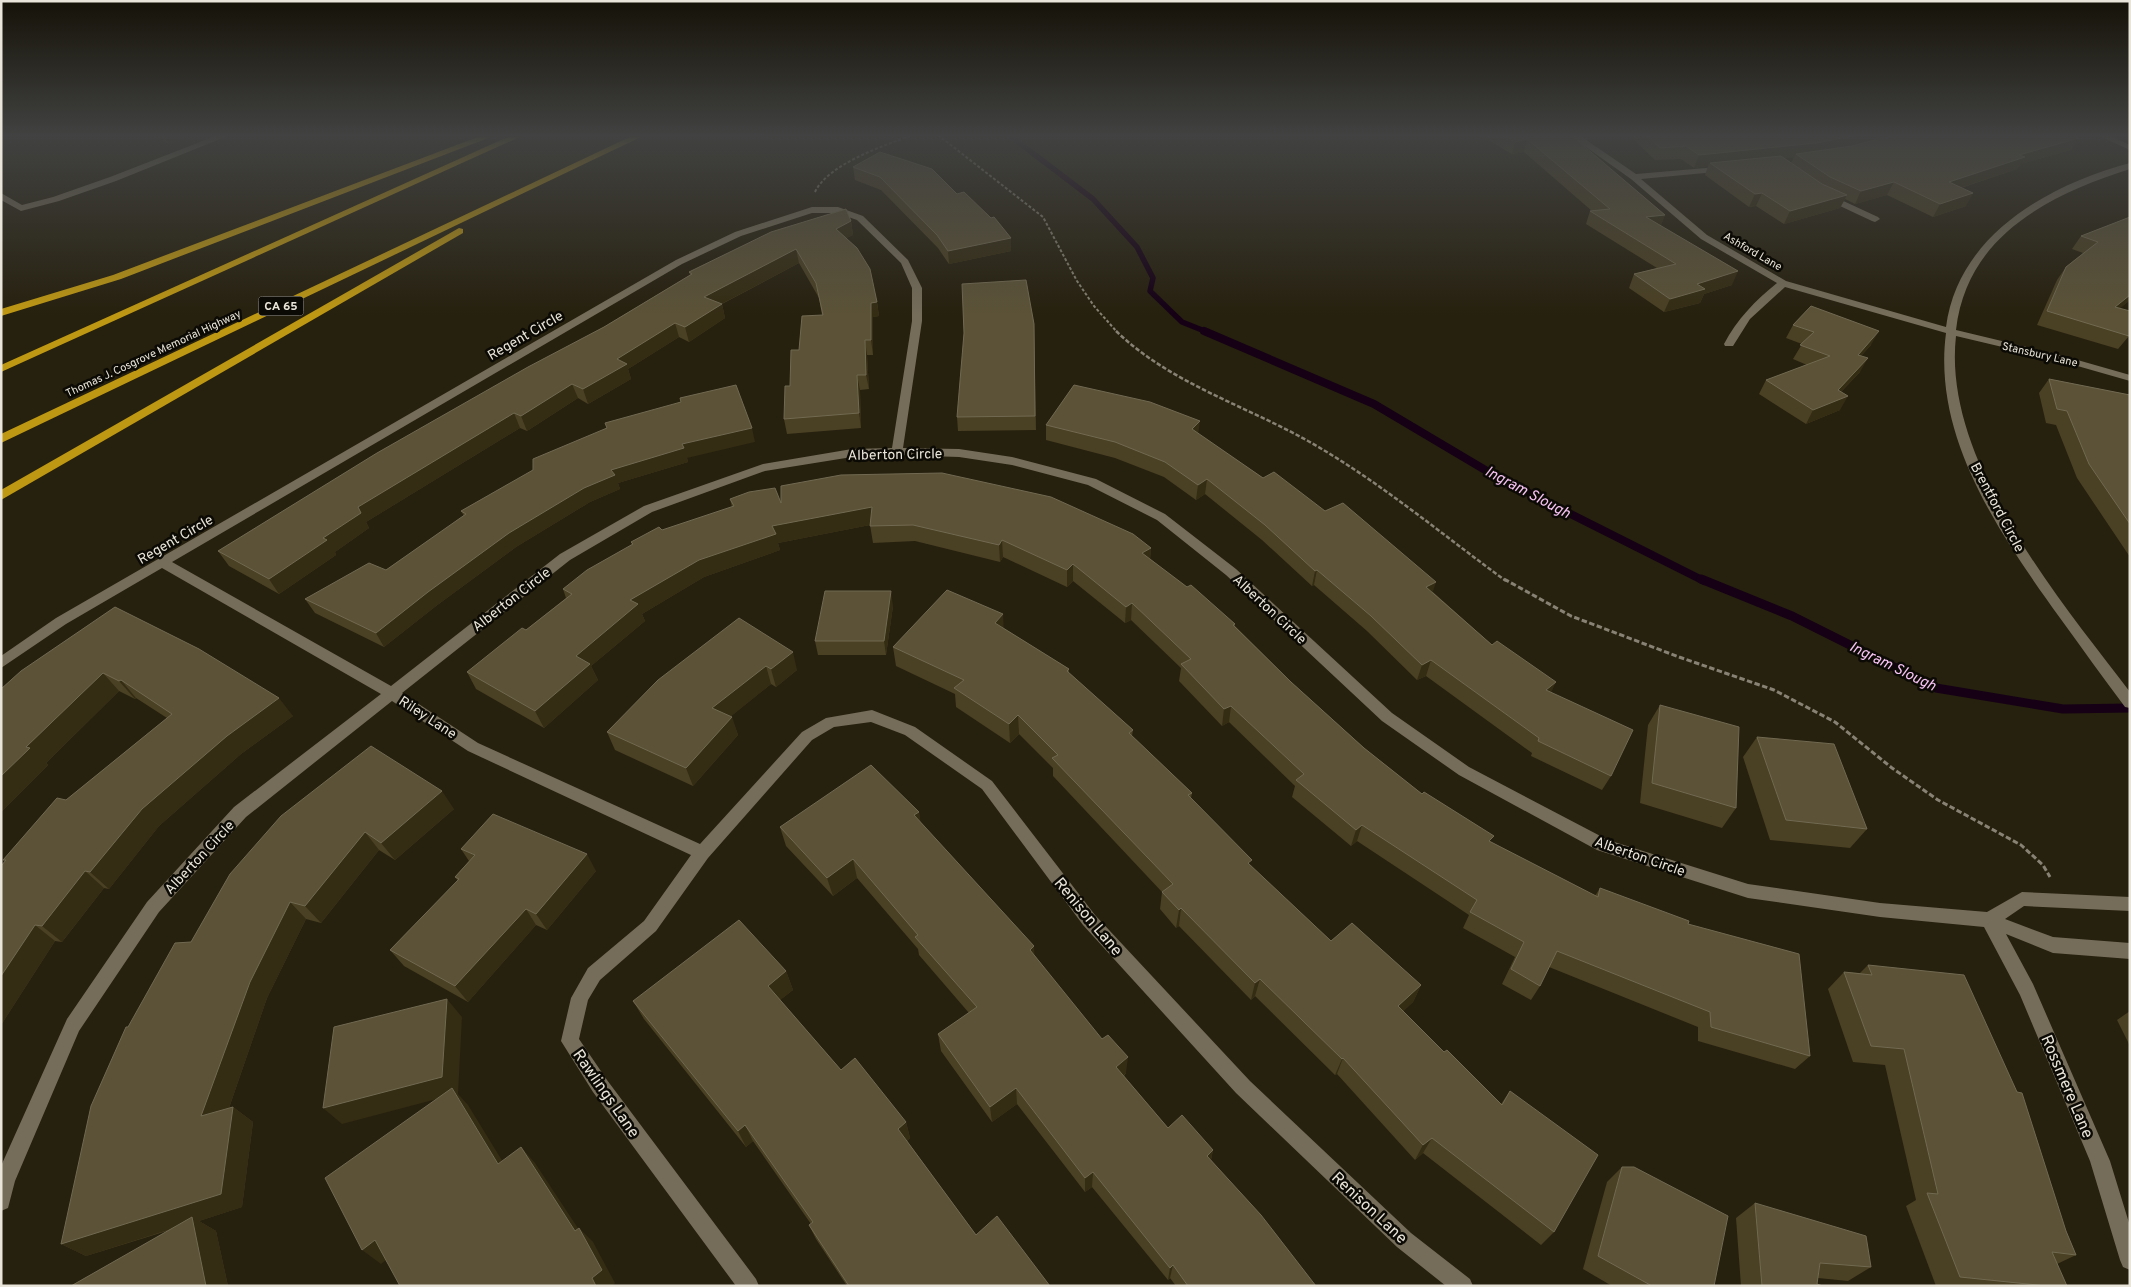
<svg xmlns="http://www.w3.org/2000/svg" width="2131" height="1287" font-family="Overpass,sans-serif">
	<rect width="100%" height="100%" fill="#26200e"/>
	<g fill="none" stroke-linecap="round" stroke-linejoin="round">
		<polyline stroke="#150015" stroke-width="5.5" points="1009,135 1093,199 1137,247 1153,278 1150,291 1182,322 1207,332"/>
		<polyline stroke="#150015" stroke-width="8" points="1204,331 1374,404 1497,477 1704,581"/>
		<polyline stroke="#150015" stroke-width="9" points="1701,579 1792,616 1936,688 2063,709 2130,708"/>
		<g stroke="#878273" stroke-width="2" stroke-dasharray="3 2" stroke-linecap="butt">
			<polyline points="938,135 1043,217 1077,281 1094,306 1117,332"/>
			<path d="M815 192C828 164 885 145 913 135"/>
		</g>
		<path stroke="#878273" stroke-width="2.5" stroke-dasharray="4.5 2" stroke-linecap="butt" d="M1116 331C1170 383 1244 405 1308 441 1379 481 1440 533 1506 581"/>
		<polyline stroke="#878273" stroke-width="3" stroke-dasharray="5.5 2.5" stroke-linecap="butt" points="1504,579 1571,616 1679,657 1774,690 1835,722 1892,768 1938,800 2021,845 2043,865 2050,877"/>
		<polygon fill="#756d5a" fill-rule="evenodd" points="218,135 230,135 116,181 59,201 21,211 1,200 1,193 22,205 53,197 110,177"/>
		<g fill="#756d5a" fill-rule="evenodd">
			<path d="M1569 135H1579L1636 174 1729 166 1730 168 1726 171 1641 179 1707 235 1786 281 1946 327C1958 235 2048 185 2130 163V169C2049 195 1967 235 1956 330L2060 355 2130 375V381L2053 359 1956 336C1942 460 2059 599 2130 692V708L2125 707C2103 678 2082 648 2060 618 2002 537 1932 439 1946 333L1785 287 1750 319 1733 346H1725L1724 344C1737 319 1755 301 1777 283L1701 239 1631 179Z"/>
			<polygon points="2097,135 2108,135 2130,145 2130,150"/>
			<polygon points="1826,193 1878,217 1880,219 1875,222 1872,221 1823,198 1823,194"/>
			<path d="M812 207H838L863 216 908 260 922 288V321L903 448 959 449 1012 457 1096 479 1165 514 1236 569 1392 713 1469 767 1608 840 1748 884 1880 903 1987 912 2022 892 2130 897V911L2024 906 2005 919 2053 937 2130 943V959L2053 953 2006 934 2033 984 2110 1161 2130 1226V1270L2123 1267 2120 1260 2090 1161 2020 995 1984 927 1880 917 1748 898 1597 850 1459 775 1382 721 1226 575 1157 520 1088 485 1012 465 959 457 897 455 852 457 765 471 652 512 570 560 402 693 478 743 700 844 802 732 826 718 872 710 915 727 992 781 1095 915 1250 1081 1411 1233 1470 1279 1473 1286H1446L1397 1247 1236 1093 1083 925 982 789 905 735 871 722 834 727 812 740 708 858 656 931 600 980 588 1000 579 1039 607 1080 756 1279 759 1286H736L593 1092 561 1041 571 998 588 968 644 921 691 855 468 751 392 701 246 817 159 912 79 1031 15 1181 8 1208 1 1211V1166L67 1019 147 902 234 807 381 694 162 568 66 624 1 668V656L56 618 676 260 735 232ZM812 213H837L857 220 901 263 912 288V321L892 448 852 449 763 464 644 506 560 554 391 686 172 562 682 264 741 236Z"/>
		</g>
		<g fill="#bf9813" fill-rule="evenodd">
			<polygon points="483,135 496,135 121,279 1,316 1,309 113,275"/>
			<polygon points="512,135 524,135 1,372 1,365"/>
			<polygon points="634,135 645,135 1,443 1,434"/>
			<polygon points="459,228 463,229 463,233 1,500 1,490"/>
		</g>
	</g>
	<g fill="#4a4024" fill-rule="evenodd">
		<polygon points="150,135 194,135 169,144"/>
		<polygon points="1476,135 1571,135 1665,215 1660,225 1732,285 1704,294 1700,303 1664,312 1629,288 1634,274 1657,268 1586,224 1590,211 1592,211 1524,152 1512,154 1490,141"/>
		<path d="M1629 135H2073L2079 138 2071 150 2020 164 2017 169 1961 188 1966 206 1933 217 1887 195 1855 204 1845 199 1840 208 1784 224 1756 206 1749 207 1705 175 1708 166 1694 168 1681 159 1655 160ZM1794 157 1791 163 1784 158Z"/>
		<polygon points="853,167 957,194 991,218 1011,251 949,264 938,248 881,190 855,180"/>
		<polygon points="2130,217 2130,300 2120,308 2129,336 2118,349 2037,325 2057,280 2066,267 2083,253 2072,249 2081,236"/>
		<polygon points="851,221 853,235 846,238 877,302 879,316 873,317 873,355 867,355 869,389 860,390 861,428 787,434 784,419 790,386 799,350 822,315 819,298 799,263 722,304 725,318 689,342 679,337 628,369 631,379 588,404 578,398 527,431 520,428 366,522 369,528 335,552 336,555 279,594 229,566 218,551 604,327 690,275 689,272"/>
		<polygon points="1034,324 1036,430 958,431 957,417"/>
		<polygon points="1793,325 1871,345 1861,356 1860,372 1841,392 1840,410 1806,424 1759,394 1766,380 1807,365 1793,359 1802,344 1786,338"/>
		<polygon points="2049,379 2130,395 2130,557 2077,478 2056,425 2046,423 2039,393"/>
		<polygon points="1046,425 1198,434 1433,592 1492,645 1551,692 1611,776 1602,790 1531,756 1532,753 1426,676 1417,680 1367,631 1314,585 1312,586 1262,540 1205,494 1196,500 1164,477 1115,458 1046,440"/>
		<polygon points="755,442 687,458 688,462 618,483 620,489 590,502 516,547 436,606 384,647 315,613 305,599 386,570 464,516 461,511"/>
		<polygon points="730,499 781,503 1151,548 1150,559 1235,624 1235,626 1291,682 1364,748 1422,794 1491,842 1595,896 1600,888 1688,924 1810,1056 1795,1069 1698,1041 1698,1027 1549,967 1540,986 1531,1000 1502,984 1515,957 1463,928 1469,915 1357,841 1351,846 1292,797 1295,786 1229,722 1222,726 1179,681 1181,668 1131,620 1125,623 1073,581 1067,587 1003,557 1000,562 915,541 873,543 870,525 778,543 780,550 704,577 642,614 645,621 591,666 598,680 544,728 476,689 467,672 526,630 566,598 563,589 632,545 631,542 662,530 732,507"/>
		<polygon points="893,606 886,655 818,655 815,641"/>
		<polygon points="115,607 293,716 241,754 159,826 109,889 104,888 62,942 55,941 1,1025 1,866 5,861 3,860 66,800 167,718 136,698 135,699 119,691 46,763 48,765 1,812 1,689"/>
		<polygon points="739,618 797,670 776,687 771,684 731,716 738,735 693,786 615,750 607,732"/>
		<polygon points="1003,628 1069,669 1069,673 1133,730 1132,736 1192,793 1191,798 1251,866 1331,941 1421,985 1413,1002 1403,1011 1444,1052 1501,1104 1510,1091 1554,1232 1541,1245 1423,1153 1415,1160 1337,1074 1335,1075 1255,996 1251,1000 1179,926 1176,928 1160,909 1162,892 1053,776 1053,768 1019,734 1010,743 956,707 955,694 896,666 893,647"/>
		<polygon points="1660,705 1736,808 1722,828 1640,803 1648,725"/>
		<polygon points="1757,737 1867,829 1850,848 1770,840 1743,757"/>
		<polygon points="454,809 395,860 379,850 321,923 306,919 267,998 229,1108 233,1107 253,1122 242,1207 199,1221 216,1231 228,1286 71,1286 170,1230 86,1256 61,1244 128,1027 191,942 281,816"/>
		<polygon points="919,812 920,822 1035,956 1126,1073 1124,1076 1168,1128 1213,1150 1211,1160 1316,1286 1176,1286 1170,1278 1168,1280 1092,1187 1085,1192 1017,1104 992,1122 941,1051 938,1034 969,1013 919,955 918,949 857,878 833,896 786,846 780,827"/>
		<polygon points="461,849 596,871 547,930 536,925 468,1002 404,966 390,950 458,881 455,877 469,861"/>
		<polygon points="1868,965 2066,1231 2076,1255 2057,1264 2067,1286 1936,1286 1906,1206 1916,1200 1885,1065 1853,1062 1828,989 1844,972 1860,973"/>
		<polygon points="786,971 793,990 780,1000 841,1070 906,1122 910,1138 907,1141 976,1235 1050,1286 847,1286 816,1239 809,1225 811,1224 753,1141 746,1147 644,1019 633,1001"/>
		<polygon points="2130,1011 2130,1046 2117,1020"/>
		<polygon points="1622,1167 1714,1286 1612,1286 1583,1269 1607,1182"/>
		<polygon points="1755,1203 1871,1267 1848,1281 1818,1278 1817,1284 1823,1286 1741,1286 1736,1218"/>
	</g>
	<g fill="#342c13">
		<polygon points="164,135 194,135 169,144"/>
		<polygon points="1858,135 1896,135 1846,149 1796,154 1794,157 1714,165 1710,163 1708,166 1694,168 1699,155"/>
		<polygon points="2079,138 2071,150 2020,164 2017,169 1941,194 1949,182 2019,155"/>
		<polygon points="1527,139 1524,152 1512,154 1515,142"/>
		<polygon points="1894,182 1887,195 1855,204 1861,191"/>
		<polygon points="1762,193 1756,206 1749,207 1755,194"/>
		<polygon points="1973,193 1966,206 1933,217 1940,204"/>
		<polygon points="1847,195 1840,208 1784,224 1790,211"/>
		<polygon points="1665,215 1660,228 1646,217"/>
		<polygon points="851,221 853,235 838,243 836,229"/>
		<polygon points="1011,238 1011,251 949,264 948,251"/>
		<polygon points="796,249 799,263 708,311 704,297"/>
		<polygon points="1738,271 1732,285 1704,294 1700,303 1664,312 1670,299 1697,284"/>
		<polygon points="2130,295 2130,300 2105,321 2115,307"/>
		<polygon points="877,302 879,316 873,317 873,355 871,340 871,303"/>
		<polygon points="722,304 725,318 689,342 685,327"/>
		<polygon points="675,323 679,337 628,369 631,379 588,404 583,389 617,359"/>
		<polygon points="1879,331 1871,345 1850,368 1858,355"/>
		<polygon points="865,340 867,355 869,389 866,375"/>
		<polygon points="1868,358 1860,372 1830,403 1848,396 1840,410 1806,424 1813,410 1838,390"/>
		<polygon points="857,375 860,390 861,428 859,413"/>
		<polygon points="572,384 578,398 527,431 521,416"/>
		<polygon points="514,413 520,428 366,522 369,528 335,552 336,555 279,594 269,579 323,538 358,507"/>
		<polygon points="1200,421 1198,436 1192,429"/>
		<polygon points="752,428 755,442 687,458 688,462 618,483 620,489 590,502 516,547 436,606 384,647 376,633 428,592 509,533 611,470 682,444"/>
		<polygon points="1207,479 1205,494 1196,500 1198,485"/>
		<polygon points="872,507 875,524 778,543 780,550 704,577 642,614 645,621 591,666 598,680 544,728 535,711 576,656 630,600 699,560 772,526"/>
		<polygon points="1002,540 1003,557 1000,562 999,545"/>
		<polygon points="1151,548 1150,564 1142,553"/>
		<polygon points="1073,564 1073,581 1067,587 1067,570"/>
		<polygon points="1317,570 1314,585 1312,586 1315,571"/>
		<polygon points="1436,582 1431,597 1426,587"/>
		<polygon points="891,591 893,606 886,655 884,641"/>
		<polygon points="1132,603 1131,620 1125,623 1126,607"/>
		<polygon points="1003,614 1004,633 995,623"/>
		<polygon points="793,652 797,670 776,687 771,669"/>
		<polygon points="1431,660 1426,676 1417,680 1422,665"/>
		<polygon points="766,666 771,684 719,726 712,708"/>
		<polygon points="103,673 119,691 46,763 48,765 1,812 1,776 26,747"/>
		<polygon points="121,680 136,698 135,699 119,681"/>
		<polygon points="1556,682 1549,697 1546,690"/>
		<polygon points="279,698 293,716 241,754 159,826 109,889 90,872 142,809 227,736"/>
		<polygon points="1231,706 1229,722 1222,726 1224,709"/>
		<polygon points="1018,715 1019,734 1010,743 1009,724"/>
		<polygon points="732,717 738,735 693,786 686,768"/>
		<polygon points="442,791 454,809 395,860 381,843"/>
		<polygon points="919,812 922,831 914,815"/>
		<polygon points="1362,825 1357,841 1351,846 1356,830"/>
		<polygon points="365,832 379,850 321,923 305,906"/>
		<polygon points="587,854 596,871 547,930 536,914"/>
		<polygon points="853,859 857,878 833,896 827,878"/>
		<polygon points="85,871 104,888 62,942 42,926"/>
		<polygon points="290,902 306,919 267,998 221,1131 201,1116 250,982"/>
		<polygon points="1181,908 1179,926 1176,928 1179,910"/>
		<polygon points="526,909 536,925 468,1002 455,986"/>
		<polygon points="35,925 55,941 1,1025 1,976"/>
		<polygon points="1034,946 1035,964 1030,950"/>
		<polygon points="786,971 793,990 775,1004 768,986"/>
		<polygon points="1260,979 1255,996 1251,1000 1255,983"/>
		<polygon points="1421,985 1413,1002 1391,1023 1398,1006"/>
		<polygon points="447,999 462,1017 458,1094 468,1105 514,1180 498,1164 456,1094 342,1124 323,1108"/>
		<polygon points="1128,1057 1126,1073 1115,1083 1116,1067"/>
		<polygon points="1343,1058 1337,1074 1335,1075 1342,1059"/>
		<polygon points="1016,1088 1017,1104 992,1122 990,1107"/>
		<polygon points="233,1107 253,1122 242,1207 199,1221 216,1231 228,1286 206,1286 193,1222 86,1256 61,1244"/>
		<polygon points="906,1122 910,1138 903,1145 898,1129"/>
		<polygon points="745,1125 753,1141 746,1147 738,1131"/>
		<polygon points="1432,1138 1423,1153 1415,1160 1423,1145"/>
		<polygon points="521,1147 535,1163 589,1245 575,1231"/>
		<polygon points="1213,1150 1210,1165 1207,1156"/>
		<polygon points="1093,1172 1092,1187 1085,1192 1085,1178"/>
		<polygon points="579,1228 593,1242 615,1283 612,1286 596,1286 592,1278"/>
		<polygon points="375,1240 394,1254 381,1264 362,1250"/>
		<polygon points="1173,1265 1170,1278 1168,1280 1170,1268"/>
	</g>
	<g fill="#5b5237" stroke="#716951">
		<polygon points="1504,135 1571,135 1665,215 1646,217 1738,271 1697,284 1705,289 1670,299 1634,274 1676,264 1590,211 1610,209 1527,139 1515,142"/>
		<polygon points="1646,135 1858,135 1816,143 1699,155 1686,146 1660,148"/>
		<polygon points="1894,135 2073,135 2079,138 2019,155 2025,157 1949,182 1973,193 1940,204 1894,182 1861,191 1830,177 1796,154 1852,146"/>
		<polygon points="880,152 932,169 957,194 964,192 991,218 994,217 1011,238 948,251 937,235 880,177 853,167"/>
		<polygon points="1781,156 1822,184 1847,195 1790,211 1762,193 1755,194 1710,163"/>
		<polygon points="846,209 851,221 836,229 857,248 870,269 877,302 871,303 871,340 865,340 866,375 857,375 859,413 784,419 785,386 790,386 791,350 799,350 802,316 823,315 816,283 796,249 704,297 722,304 685,327 675,323 617,359 627,364 583,389 572,384 521,416 514,413 358,507 361,513 323,538 327,540 269,579 218,551 377,453 528,367 604,327 692,274 689,272 771,232"/>
		<polygon points="2130,217 2130,295 2115,307 2130,311 2130,333 2129,336 2047,311 2066,267 2098,242 2081,236"/>
		<polygon points="1026,280 1034,324 1035,416 957,417 964,333 962,284"/>
		<polygon points="1811,306 1879,331 1858,355 1868,358 1838,390 1848,396 1813,410 1766,380 1830,356 1800,345 1814,332 1793,325"/>
		<polygon points="2049,379 2130,395 2130,524 2089,464 2067,411 2057,409"/>
		<polygon points="736,385 752,428 682,444 684,448 611,470 615,475 584,488 509,533 428,592 376,633 305,599 369,563 386,570 466,514 461,511 533,470 533,459 607,428 605,423 681,402 680,398"/>
		<polygon points="1074,385 1150,402 1200,421 1192,429 1263,478 1274,472 1325,511 1343,503 1436,582 1426,587 1492,645 1497,641 1556,682 1546,690 1633,730 1611,776 1538,741 1539,738 1431,660 1422,665 1371,616 1317,570 1315,571 1265,525 1207,479 1198,485 1165,462 1115,442 1046,425"/>
		<polygon points="942,473 1051,497 1133,534 1151,548 1142,553 1187,587 1191,585 1235,624 1233,625 1291,682 1364,748 1422,794 1424,792 1494,836 1489,841 1598,897 1600,888 1689,921 1688,924 1799,954 1810,1056 1711,1027 1710,1012 1557,951 1540,986 1511,969 1524,942 1470,912 1477,900 1362,825 1356,830 1296,780 1304,774 1231,706 1224,709 1181,664 1191,659 1132,603 1126,607 1073,564 1067,570 1002,540 999,545 913,525 870,526 872,507 772,526 776,534 699,560 630,600 638,604 576,656 590,664 535,711 467,672 522,628 526,630 572,594 563,589 587,570 633,544 631,542 659,527 662,530 734,506 730,499 749,492 775,488 781,503 781,486 841,475"/>
		<polygon points="947,590 1003,614 995,623 1069,669 1067,671 1133,730 1129,733 1192,793 1188,795 1252,860 1248,863 1331,941 1352,923 1421,985 1398,1006 1444,1052 1447,1050 1502,1105 1510,1091 1598,1155 1554,1232 1432,1138 1423,1145 1343,1058 1342,1059 1260,979 1255,983 1181,908 1179,910 1162,892 1173,884 1052,758 1058,755 1018,715 1009,724 954,688 964,680 893,647"/>
		<polygon points="825,591 891,591 884,641 815,641"/>
		<polygon points="115,607 199,649 279,698 227,736 142,809 90,872 85,871 42,926 35,925 1,976 1,866 6,860 3,860 57,798 66,800 172,714 121,680 119,681 103,673 26,747 30,748 1,776 1,689 21,671"/>
		<polygon points="739,618 793,652 771,669 766,666 712,708 732,717 686,768 607,732 658,680"/>
		<polygon points="1660,705 1739,727 1736,808 1652,783"/>
		<polygon points="1757,737 1834,744 1867,829 1786,820"/>
		<polygon points="371,746 442,791 381,843 365,832 305,906 290,902 250,982 201,1116 233,1107 221,1194 61,1244 91,1106 126,1027 128,1027 175,943 191,942 230,874 281,816"/>
		<polygon points="871,765 919,812 914,815 1034,946 1030,950 1102,1039 1108,1035 1128,1057 1116,1067 1168,1128 1182,1115 1213,1150 1207,1156 1261,1215 1316,1286 1188,1286 1173,1265 1170,1268 1093,1172 1085,1178 1016,1088 990,1107 938,1034 977,1007 915,937 918,935 853,859 827,878 780,827"/>
		<polygon points="493,814 587,854 536,914 526,909 455,986 390,950 459,879 455,877 475,855 461,849"/>
		<polygon points="739,920 786,971 768,986 841,1070 855,1058 906,1122 898,1129 976,1235 997,1216 1050,1286 849,1286 809,1225 813,1222 745,1125 738,1131 633,1001"/>
		<polygon points="1868,965 1964,975 2017,1092 2022,1093 2066,1231 2076,1255 2052,1252 2067,1286 2047,1286 1960,1277 1927,1193 1938,1194 1904,1049 1871,1046 1844,972 1872,975"/>
		<polygon points="447,999 442,1077 323,1108 334,1027"/>
		<polygon points="452,1088 498,1164 521,1147 575,1231 579,1228 602,1270 592,1278 596,1286 400,1286 375,1240 362,1250 325,1178"/>
		<polygon points="1622,1167 1634,1167 1728,1216 1714,1286 1652,1286 1598,1256"/>
		<polygon points="1755,1203 1866,1236 1871,1267 1820,1263 1817,1284 1823,1286 1762,1286"/>
		<polygon points="192,1217 206,1286 71,1286"/>
	</g>
	<linearGradient id="sky" x2="0" y2="1"><stop stop-color="#151208"/><stop offset="0.43" stop-color="#414241"/><stop offset="1" stop-color="#414241" stop-opacity="0"/></linearGradient>
	<rect width="2131" height="315" fill="url(#sky)"/>
	<g text-anchor="middle" stroke-width="5" stroke-linejoin="round" paint-order="stroke">
		<g font-size="11" fill="#e9e5da" stroke="#0c0a04">
			<text transform="translate(1753 251) rotate(30)" y="4">Ashford Lane</text>
			<text transform="translate(153 353) rotate(-25)" y="4">Thomas J. Cosgrove Memorial Highway</text>
			<text transform="translate(2040 354) rotate(13)" y="4">Stansbury Lane</text>
		</g>
		<rect fill="#0c0a04" stroke="#a7a39a" stroke-width="1" x="258.5" y="296.5" width="45" height="19" rx="4"/>
		<g font-size="12" font-weight="bold" fill="#e9e5da">
			<text x="281" y="310">CA 65</text>
		</g>
		<g font-size="14" fill="#e9e5da" stroke="#0c0a04">
			<text transform="translate(525 335) rotate(-30)" y="5">Regent Circle</text>
			<text transform="translate(895 454) rotate(-1)" y="5">Alberton Circle</text>
			<text transform="translate(1998 507) rotate(62)" y="5">Brentford Circle</text>
			<text transform="translate(175 539) rotate(-30)" y="5">Regent Circle</text>
			<text transform="translate(511 599) rotate(-38)" y="5">Alberton Circle</text>
			<text transform="translate(1270 609) rotate(43)" y="5">Alberton Circle</text>
			<text transform="translate(428 717) rotate(33)" y="5">Riley Lane</text>
			<text transform="translate(1640 856) rotate(19)" y="5">Alberton Circle</text>
			<text transform="translate(199 857) rotate(-47)" y="5">Alberton Circle</text>
		</g>
		<g font-size="15" font-style="italic" fill="#f9c4f6" stroke="#0c0a04">
			<text transform="translate(1528 492) rotate(28)" y="5">Ingram Slough</text>
			<text transform="translate(1893 666) rotate(26)" y="5">Ingram Slough</text>
		</g>
		<g font-size="16" fill="#e9e5da" stroke="#0c0a04">
			<text transform="translate(1089 916) rotate(50)" y="6">Renison Lane</text>
			<text transform="translate(2068 1086) rotate(67)" y="6">Rossmere Lane</text>
			<text transform="translate(607 1093) rotate(55)" y="6">Rawlings Lane</text>
			<text transform="translate(1370 1207) rotate(43)" y="6">Renison Lane</text>
		</g>
	</g>
	<rect width="2131" height="1287" fill="none" stroke="#e9e5da" stroke-width="5"/>
</svg>
